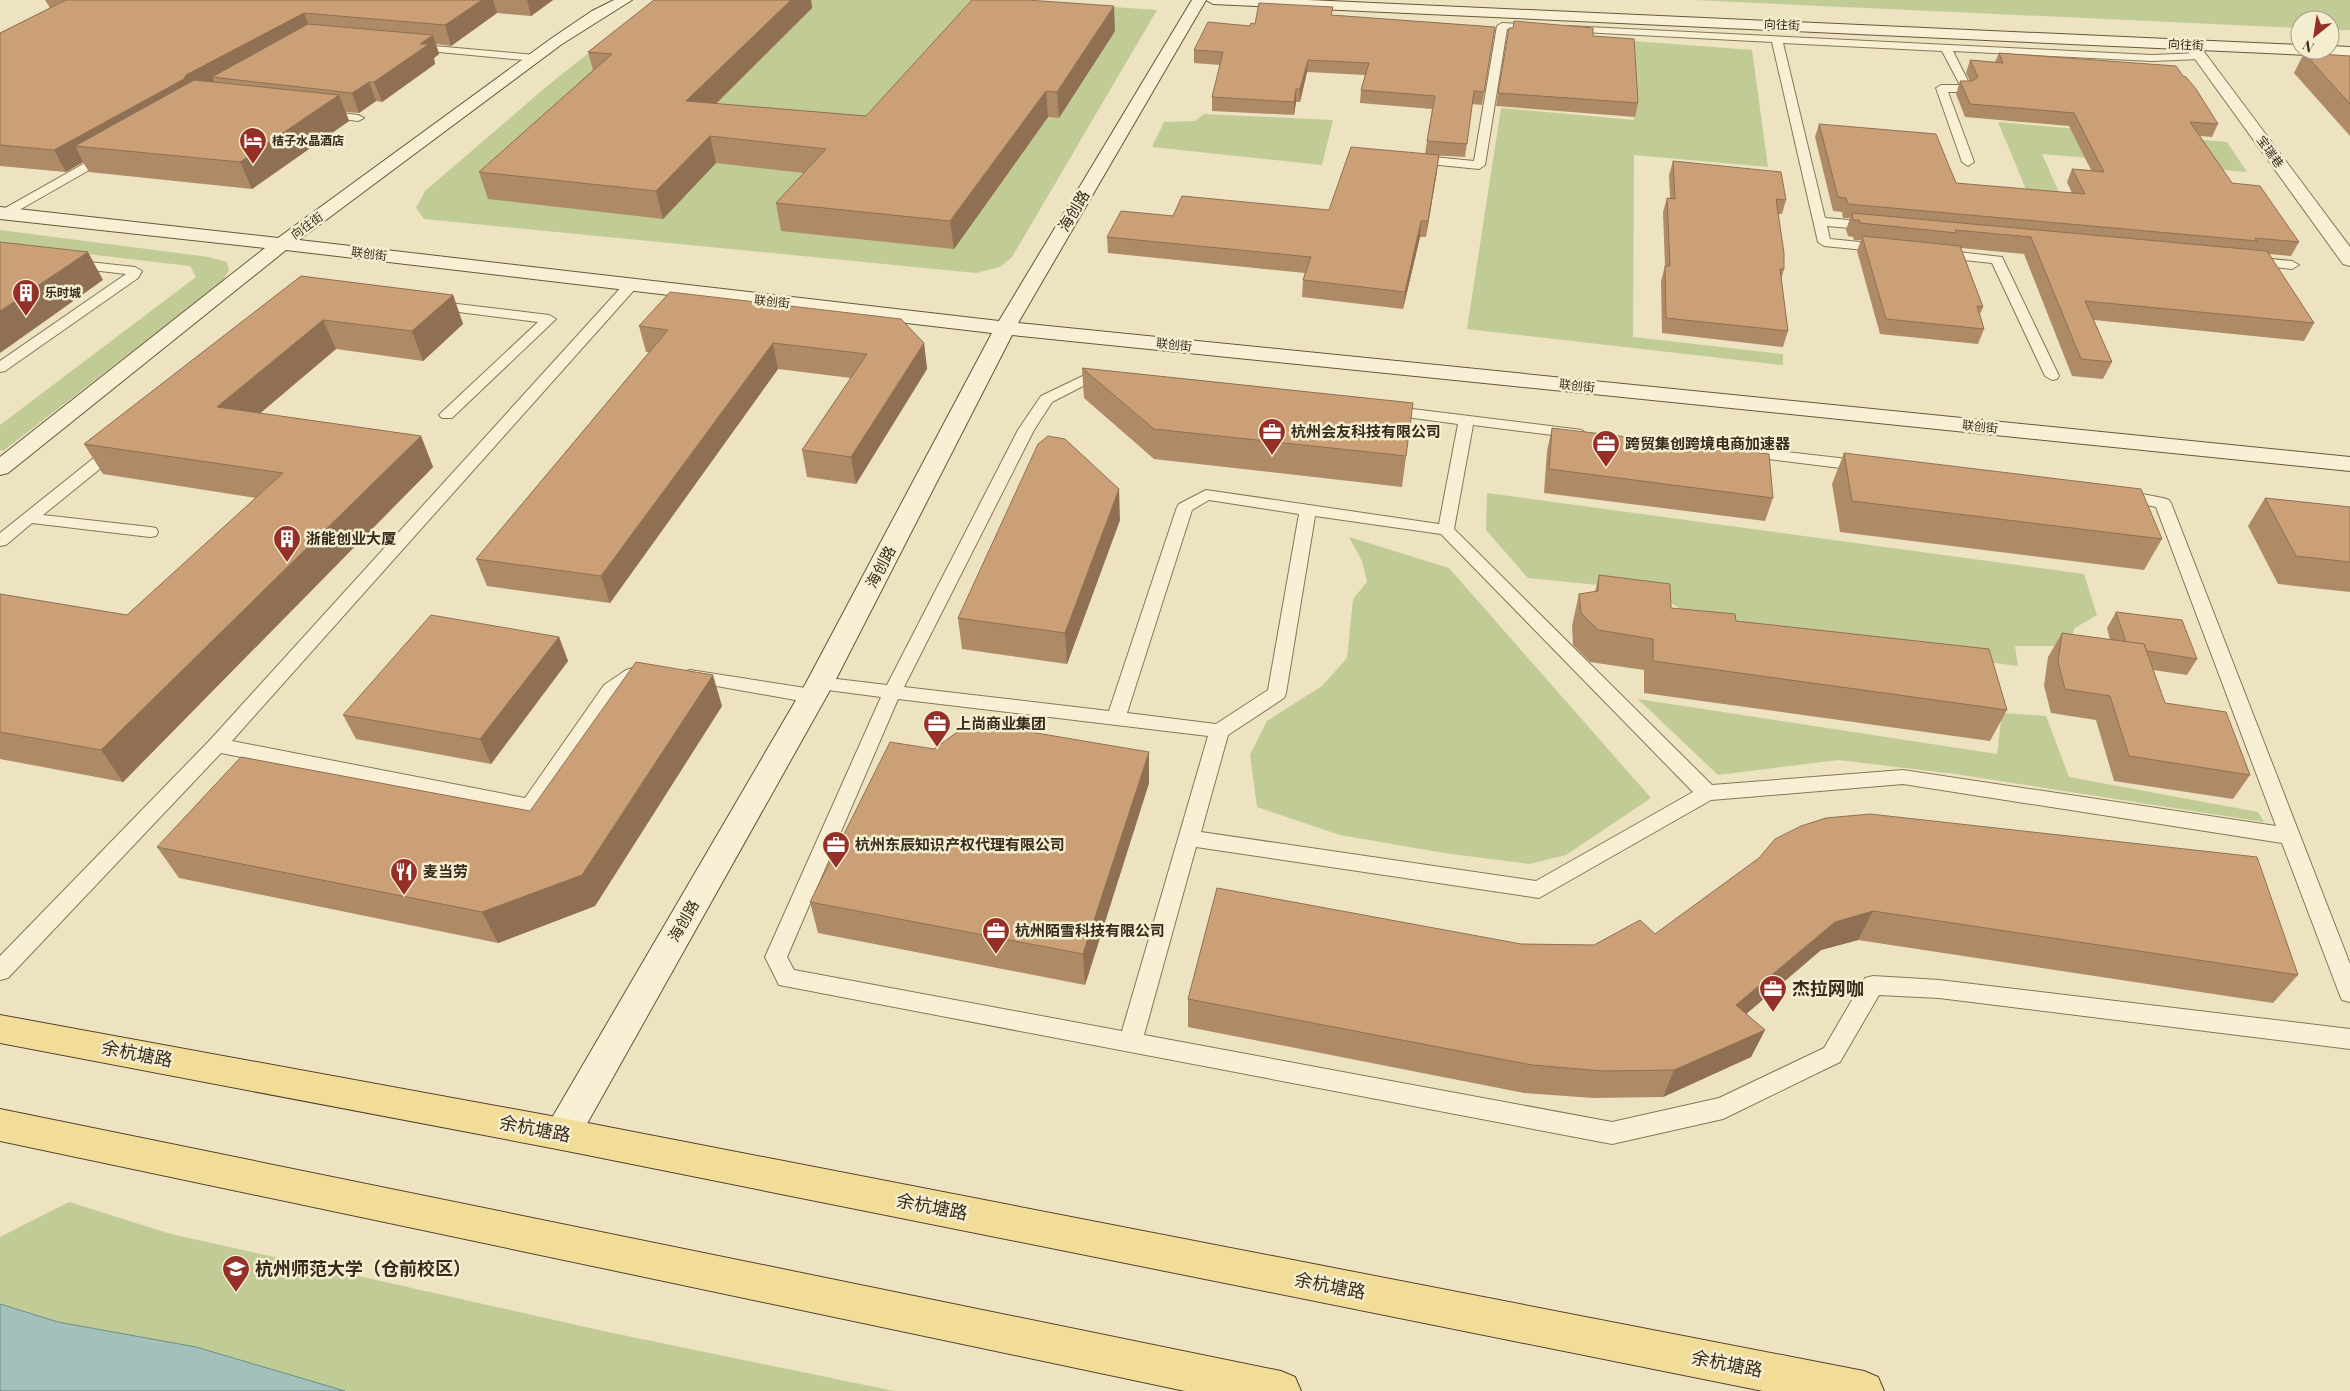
<svg xmlns="http://www.w3.org/2000/svg" width="2350" height="1391" font-family="'Playfair Display','Noto Sans SC',serif">
	<rect width="100%" height="100%" fill="#ede3c1"/>
	<g fill="#c1cb95">
		<polygon points="672,0 1013,0 1157,10 1012,257 1000,267 976,273 424,219 416,208 425,191 546,87 641,11"/>
		<polygon points="1694,0 2350,0 2350,30 2330,30 2330,20 2300,20 2300,28"/>
		<polygon points="1634,41 1752,50 1768,167 1634,155 1633,337 1783,354 1783,365 1467,329 1501,108 1634,120"/>
		<polygon points="1204,114 1333,120 1322,165 1152,147 1164,122 1195,121"/>
		<polygon points="1998,122 2227,142 2247,172 2042,154 2080,240 2046,237"/>
		<polygon points="0,230 209,257 227,262 229,270 222,282 3,451 0,450 0,425 196,277 190,266 0,244"/>
		<polygon points="1487,493 2084,574 2097,615 2075,628 2067,646 2015,646 2018,666 1738,629 1690,614 1648,590 1528,578 1486,530"/>
		<polygon points="1349,537 1449,568 1651,798 1566,855 1529,864 1444,853 1340,835 1257,807 1250,755 1267,721 1322,686 1347,658 1353,599 1367,582 1362,561"/>
		<polygon points="1638,699 1997,754 2002,713 2046,716 2069,777 2258,812 2264,822 1955,774 1838,760 1718,775"/>
		<polygon points="69,1202 171,1234 608,1332 894,1391 345,1391 196,1347 58,1322 0,1304 0,1237"/>
	</g>
	<polygon fill="#a4c0ba" stroke="#6b8e87" points="0,1304 58,1322 196,1347 345,1391 0,1391"/>
	<g fill="none" stroke-linecap="round" stroke-linejoin="round">
		<defs>
			<g id="lane">
				<polygon points="1502,23 1539,25 1544,28 1539,31 1507,29 1485,165 1479,169 1409,162 1407,159 1409,156 1413,155 1474,161 1497,26"/>
				<polygon points="1567,26 2152,55 2200,53 2205,56 2200,59 2152,61 1953,51 1972,89 1967,92 1948,92 1974,162 1968,166 1962,162 1936,88 1941,85 1960,85 1942,51 1783,43 1825,218 1873,222 1879,226 1873,230 1827,226 1830,239 1890,245 1892,248 1885,252 1824,246 1818,242 1772,42 1563,31 1562,29"/>
				<polygon points="412,44 535,55 540,58 535,61 408,49 408,45"/>
				<polygon points="324,111 358,115 364,118 358,121 320,116 318,114 320,112"/>
				<polygon points="108,150 114,154 112,157 7,217 0,217 0,211"/>
				<polygon points="1940,250 2002,257 2059,376 2057,379 2052,380 2045,376 1992,263 1935,257 1933,254"/>
				<polygon points="2249,257 2292,261 2299,265 2292,269 2244,264 2242,261"/>
				<polygon points="71,260 135,267 142,271 138,278 5,371 0,372 0,361 126,274 66,267 64,264 66,261"/>
				<polygon points="630,282 637,286 635,289 232,741 525,798 604,685 626,670 633,668 652,670 654,674 652,678 637,680 618,695 537,811 530,814 221,753 8,978 0,980 0,956 210,740 625,283"/>
				<polygon points="432,301 549,315 556,319 452,418 442,418 439,415 442,412 538,322 427,308 425,305"/>
				<path d="M1089 373 1112 376 1114 379 1107 383 1091 382 1052 402 1034 430 904 687 1109 711 1177 507 1179 504 1206 490 1439 524 1458 424 1383 414 1380 411 1388 406 1582 430 1585 433 1577 438 1473 425 1454 529 1712 785 1903 770 2276 826 2156 507 2115 498 2113 495 2115 492 2121 490 2163 498 2169 500 2171 503 2350 964V1002L2342 1000 2339 993 2282 843 1903 784 1711 800 1539 898 1196 847 1144 1035 1612 1122 1719 1098 1824 1048 1865 978 1873 976 1939 980 2350 1029V1049L1939 998 1879 995 1840 1062 1723 1119 1612 1144 779 985 765 957 881 697 820 689 813 688 811 683 813 678 820 677 887 685 1018 430 1041 396ZM1209 500 1299 514 1268 690 1216 724 1127 713 1192 510ZM1315 516 1441 534 1693 792 1536 881 1201 832 1228 735 1284 698 1286 693ZM898 699 1208 736 1122 1031 794 970 787 957Z"/>
				<polygon points="116,443 122,445 124,448 122,451 43,515 150,527 156,528 158,532 156,536 150,537 32,523 6,545 0,546 0,533 110,445"/>
				<polygon points="1743,447 1865,461 1871,463 1873,466 1871,469 1865,471 1737,455 1735,452 1737,449"/>
				<polygon points="690,670 812,689 819,691 821,696 819,701 812,703 683,680 681,676 683,672"/>
			</g>
			<polygon id="street" points="2189,40 2194,42 2205,53 2350,247 2350,266 2343,264 2195,59 2181,45"/>
			<polygon id="secondary" points="614,0 632,0 562,44 299,240 999,321 1192,0 1308,0 2300,45 2300,50 2330,50 2330,46 2350,47 2350,57 1213,4 1206,0 1018,323 2350,457 2350,471 1012,335 834,683 575,1145 562,1150 549,1145 544,1134 549,1123 806,683 992,333 286,250 8,473 0,475 0,457 265,248 0,219 0,207 278,238 552,38 592,11"/>
			<g id="primary">
				<polygon points="0,1015 562,1118 1864,1371 1878,1377 1884,1391 1763,1391 562,1150 0,1043"/>
				<polygon points="0,1109 1281,1371 1295,1377 1301,1391 1185,1391 0,1141"/>
			</g>
		</defs>
		<use href="#lane" stroke="#877559" stroke-width="2"/>
		<use href="#street" stroke="#877559" stroke-width="2"/>
		<use href="#secondary" stroke="#68553c" stroke-width="2"/>
		<use href="#primary" stroke="#54422d" stroke-width="2"/>
		<use href="#lane" fill="#f8f0d4" fill-rule="evenodd"/>
		<use href="#street" fill="#f8f0d4" fill-rule="evenodd"/>
		<use href="#secondary" fill="#f8f0d4" fill-rule="evenodd"/>
		<use href="#primary" fill="#f1dc98" fill-rule="evenodd"/>
	</g>
	<g fill="#af8a66">
		<polygon points="45,0 553,0 531,16 497,13 451,46 436,44 439,54 434,58 435,64 382,102 376,101 359,113 346,112 349,121 252,189 89,172 83,162 66,172 0,166 0,33 50,8"/>
		<polygon points="654,0 811,0 812,8 716,104 866,116 1115,31 1059,118 1048,117 954,249 781,231 776,203 804,173 716,163 663,219 488,199 479,172 593,70 588,52"/>
		<polygon points="1332,15 1495,27 1482,105 1472,104 1465,157 1430,155 1439,155 1437,171 1426,237 1420,237 1403,309 1302,297 1303,280 1305,273 1108,253 1107,237 1173,216 1329,210 1425,154 1432,109 1360,103 1361,90 1365,75 1307,72 1300,102 1296,102 1294,115 1212,111 1212,97 1220,65 1194,63 1194,50 1255,24"/>
		<polygon points="1593,36 1638,103 1635,117 1496,106 1498,93"/>
		<polygon points="1999,53 2183,76 2218,124 2212,137 2200,136 2232,183 2299,242 2291,256 2269,254 2314,323 2304,341 2094,320 2112,362 2103,379 2072,376 2024,254 1961,248 1983,307 1980,314 1984,329 1978,344 1880,334 1857,251 1861,240 1854,240 1853,237 1848,236 1846,230 1850,218 1843,218 1842,212 1833,211 1815,137 1819,124 1956,183 2072,193 2067,182 2072,169 2091,170 2069,126 1965,117 1956,94 1960,81 1970,81 1966,73 1970,60 1995,62"/>
		<polygon points="2304,53 2350,56 2350,136 2294,73"/>
		<polygon points="1673,161 1786,200 1782,214 1778,214 1784,269 1781,280 1788,331 1783,347 1662,333 1661,281 1665,266 1663,212 1667,198 1670,198 1669,175"/>
		<polygon points="301,276 453,295 463,324 423,361 336,349 260,413 421,436 433,467 123,782 0,759 0,594 127,615 256,498 103,474 84,444"/>
		<polygon points="639,326 924,343 927,369 856,484 807,477 802,450 851,378 778,369 610,603 487,586 476,559 649,352 646,352"/>
		<polygon points="1082,368 1413,403 1402,487 1154,459 1084,398"/>
		<polygon points="1552,428 1773,498 1765,521 1544,493 1547,451"/>
		<polygon points="1844,453 2162,539 2144,570 1840,532 1832,484"/>
		<polygon points="2265,498 2350,507 2350,592 2278,584 2248,526"/>
		<polygon points="1120,520 1067,664 962,649 958,618"/>
		<polygon points="1599,575 1671,608 1736,621 2007,710 1990,741 1644,693 1644,670 1590,662 1573,645 1572,626 1579,594 1595,592"/>
		<polygon points="2116,612 2197,659 2187,675 2153,670 2165,703 2250,775 2233,799 2114,781 2096,720 2051,713 2044,686 2048,657 2062,633 2110,640 2107,628"/>
		<polygon points="559,637 568,661 491,764 356,739 343,715"/>
		<polygon points="722,706 595,906 498,943 179,878 157,847 530,811"/>
		<polygon points="1149,783 1085,985 818,933 810,902"/>
		<polygon points="1759,858 2298,975 2273,1003 1858,940 1821,950 1746,1014 1765,1030 1751,1057 1663,1097 1593,1098 1524,1093 1188,1027 1188,999 1521,944 1594,945 1655,934"/>
	</g>
	<g fill="#8f7053">
		<polygon points="482,0 493,0 497,13 451,46 445,25"/>
		<polygon points="527,0 553,0 531,16"/>
		<polygon points="791,0 811,0 812,8 692,127 686,101"/>
		<polygon points="1114,6 1115,31 1059,118 1057,92"/>
		<polygon points="304,13 312,33 212,77 216,85 75,146 83,162 66,172 54,150 186,75"/>
		<polygon points="433,35 439,54 434,58 435,64 382,102 374,82 420,44"/>
		<polygon points="1308,60 1307,72 1300,102 1300,89"/>
		<polygon points="369,82 376,101 359,113 352,93"/>
		<polygon points="1296,89 1296,102 1294,115 1294,102"/>
		<polygon points="1046,91 1048,117 954,249 950,221"/>
		<polygon points="339,95 349,121 252,189 240,162"/>
		<polygon points="710,136 716,163 663,219 656,191"/>
		<polygon points="1439,155 1437,171 1426,237 1428,221"/>
		<polygon points="1421,221 1420,237 1403,309 1405,292"/>
		<polygon points="88,252 103,280 0,353 0,311"/>
		<polygon points="453,295 463,324 423,361 412,331"/>
		<polygon points="323,320 336,349 232,437 217,407"/>
		<polygon points="773,343 778,369 610,603 601,576"/>
		<polygon points="924,343 927,369 856,484 851,457"/>
		<polygon points="421,436 433,467 123,782 101,750"/>
		<polygon points="1119,489 1120,520 1067,664 1065,633"/>
		<polygon points="559,637 568,661 491,764 480,739"/>
		<polygon points="713,675 722,706 595,906 498,943 482,912"/>
		<polygon points="1149,752 1149,783 1085,985 1083,954"/>
		<polygon points="1873,911 1858,940 1821,950 1724,1033 1736,1005 1835,922"/>
		<polygon points="1765,1030 1751,1057 1663,1097 1674,1070"/>
	</g>
	<g fill="#cca077" stroke="#8f7053">
		<polygon points="66,0 482,0 445,25 304,13 186,75 184,79 54,150 0,145 0,33"/>
		<polygon points="654,0 791,0 686,101 866,116 972,0 1027,0 1114,6 1057,92 1046,91 950,221 776,203 826,149 710,136 656,191 479,172 612,54 588,52"/>
		<polygon points="1259,3 1333,7 1331,15 1495,27 1484,92 1474,91 1467,144 1427,141 1435,96 1361,90 1369,63 1308,60 1300,89 1296,89 1294,102 1212,97 1223,52 1194,50 1208,22 1250,26 1251,23 1255,24"/>
		<polygon points="1514,21 1593,28 1593,36 1634,39 1638,103 1498,93 1509,28 1513,28"/>
		<polygon points="308,24 433,35 420,44 429,44 374,82 369,82 352,93 212,77"/>
		<polygon points="1999,53 2176,66 2183,76 2186,77 2196,89 2218,124 2190,122 2232,183 2260,186 2299,242 2255,238 2257,241 1848,204 1846,198 1838,197 1819,124 1936,134 1956,183 2085,194 2072,169 2104,172 2074,113 1970,104 1960,81 1972,81 1978,77 1970,60 2003,63"/>
		<polygon points="2304,53 2350,56 2350,104"/>
		<polygon points="194,80 339,95 240,162 75,146"/>
		<polygon points="1351,147 1439,155 1428,221 1421,221 1405,292 1303,280 1311,257 1107,237 1121,211 1173,216 1182,196 1329,210"/>
		<polygon points="1673,161 1781,172 1786,200 1776,199 1784,253 1784,269 1780,269 1788,331 1666,318 1665,266 1670,266 1667,198 1675,199"/>
		<polygon points="1852,213 2267,251 2314,323 2085,301 2112,362 2081,359 2031,237 1955,230 1957,233 1860,223 1859,220 1853,220"/>
		<polygon points="1862,236 1960,246 1983,307 1977,306 1984,329 1886,319"/>
		<polygon points="0,242 88,252 0,311"/>
		<polygon points="301,276 453,295 412,331 323,320 217,407 421,436 101,750 0,732 0,594 127,615 283,473 84,444"/>
		<polygon points="670,292 901,319 924,343 851,457 802,450 867,354 773,343 601,576 476,559 668,330 639,326"/>
		<polygon points="1082,368 1413,403 1406,456 1154,429"/>
		<polygon points="1552,428 1769,454 1773,498 1549,469"/>
		<polygon points="1048,436 1065,439 1119,489 1065,633 958,618 1038,444"/>
		<polygon points="1844,453 2141,489 2162,539 1852,501"/>
		<polygon points="2265,498 2350,507 2350,562 2296,556"/>
		<polygon points="1599,575 1670,584 1671,608 1735,614 1736,621 1989,649 2007,710 1653,661 1653,639 1598,630 1581,613 1579,594 1598,591"/>
		<polygon points="2116,612 2182,620 2197,659 2147,651 2144,644 2126,642"/>
		<polygon points="431,615 559,637 480,739 343,715"/>
		<polygon points="2062,633 2144,644 2165,703 2226,712 2250,775 2129,756 2110,696 2065,689 2058,662"/>
		<polygon points="636,662 713,675 582,875 482,912 157,847 241,757 530,811"/>
		<polygon points="971,722 1149,752 1083,954 810,902 890,742 934,749"/>
		<polygon points="1870,814 2257,857 2298,975 1873,911 1835,922 1736,1005 1765,1030 1674,1070 1603,1071 1532,1065 1188,999 1217,888 1521,944 1594,945 1640,920 1655,934 1759,858 1775,839 1801,826 1826,818"/>
	</g>
	<defs>
		<symbol id="hotel-pin" viewBox="-11 -11 22 30"><path d="M0 17L-7.5 6A9.5 9.5 0 1 1 7.5 6Z" fill="#953029" stroke="#f5edd0"/><path d="M-6-4.5h1.5V1H6V5H4.5V3h-9V5H-6ZM-4 0a1.8 1.8 0 1 1 3.6 0ZM.5 0V-2.5h3Q6-2.5 6 0Z" fill="#fff"/></symbol>
		<symbol id="building-pin" viewBox="-11 -11 22 30"><path d="M0 17L-7.5 6A9.5 9.5 0 1 1 7.5 6Z" fill="#953029" stroke="#f5edd0"/><path d="M-4-6H4V6H1V3H-1V6H-4ZM-2.5-4.3h1.7v1.8h-1.7ZM.8-4.3h1.7v1.8H.8ZM-2.5-1h1.7V.8h-1.7ZM.8-1h1.7V.8H.8Z" fill="#fff"/></symbol>
		<symbol id="office-pin" viewBox="-11 -11 22 30"><path d="M0 17L-7.5 6A9.5 9.5 0 1 1 7.5 6Z" fill="#953029" stroke="#f5edd0"/><path d="M-6-3h4V-5.5h4V-3h4V5H-6ZM-1-4.5V-3h2v-1.5ZM-6 0V1H6V0Z" fill="#fff"/></symbol>
		<symbol id="restaurant-pin" viewBox="-11 -11 22 30"><path d="M0 17L-7.5 6A9.5 9.5 0 1 1 7.5 6Z" fill="#953029" stroke="#f5edd0"/><path d="M-5-6h1v4h1v-4h1v4h1v-4h1v5L-1.5 .5V6h-2V.5L-5-1ZM5-6V6H3V1.5H1.5Q1.5-4 5-6Z" fill="#fff"/></symbol>
		<symbol id="university-pin" viewBox="-11 -11 22 30"><path d="M0 17L-7.5 6A9.5 9.5 0 1 1 7.5 6Z" fill="#953029" stroke="#f5edd0"/><path d="M0-5L7-2L0 1L-7-2ZM-4 1L0 2.5L4 1V4Q0 6-4 4Z" fill="#fff"/></symbol>
	</defs>
	<g fill-rule="evenodd">
		<use href="#hotel-pin" x="237" y="125" width="32" height="43"/>
		<use href="#building-pin" x="10" y="277" width="32" height="43"/>
		<use href="#office-pin" x="1256" y="416" width="32" height="43"/>
		<use href="#office-pin" x="1590" y="428" width="32" height="43"/>
		<use href="#building-pin" x="271" y="523" width="32" height="43"/>
		<use href="#office-pin" x="921" y="708" width="32" height="43"/>
		<use href="#office-pin" x="820" y="829" width="32" height="43"/>
		<use href="#restaurant-pin" x="388" y="856" width="32" height="43"/>
		<use href="#office-pin" x="980" y="915" width="32" height="43"/>
		<use href="#office-pin" x="1757" y="973" width="32" height="43"/>
		<use href="#university-pin" x="220" y="1253" width="32" height="43"/>
	</g>
	<g text-anchor="middle" stroke-width="5" stroke-linejoin="round" paint-order="stroke">
		<g font-size="12" fill="#362b1d" stroke="#f5edd0">
			<text transform="translate(1782 25) rotate(3)" y="4">向往街</text>
			<text transform="translate(2186 45) rotate(3)" y="4">向往街</text>
			<text transform="translate(2270 152) rotate(54)" y="4">宝瑞巷</text>
			<text transform="translate(307 226) rotate(-36)" y="4">向往街</text>
			<text transform="translate(369 254) rotate(7)" y="4">联创街</text>
			<text transform="translate(772 302) rotate(6)" y="4">联创街</text>
			<text transform="translate(1174 345) rotate(6)" y="4">联创街</text>
			<text transform="translate(1577 386) rotate(6)" y="4">联创街</text>
			<text transform="translate(1980 427) rotate(6)" y="4">联创街</text>
		</g>
		<g font-size="12" font-weight="bold" fill="#362b1d" stroke="#f5edd0" text-anchor="start">
			<text x="272" y="145">桔子水晶酒店</text>
			<text x="45" y="297">乐时城</text>
		</g>
		<g font-size="15" fill="#362b1d" stroke="#f5edd0">
			<text transform="translate(1074 211) rotate(-59)" y="5">海创路</text>
			<text transform="translate(881 567) rotate(-62)" y="5">海创路</text>
			<text transform="translate(684 921) rotate(-60)" y="5">海创路</text>
		</g>
		<g font-size="15" font-weight="bold" fill="#362b1d" stroke="#f5edd0" text-anchor="start">
			<text x="1291" y="437">杭州会友科技有限公司</text>
			<text x="1625" y="449">跨贸集创跨境电商加速器</text>
			<text x="306" y="544">浙能创业大厦</text>
			<text x="956" y="729">上尚商业集团</text>
			<text x="855" y="850">杭州东辰知识产权代理有限公司</text>
			<text x="423" y="877">麦当劳</text>
			<text x="1015" y="936">杭州陌雪科技有限公司</text>
		</g>
		<g font-size="18" font-weight="bold" fill="#362b1d" stroke="#f5edd0" text-anchor="start">
			<text x="1792" y="995">杰拉网咖</text>
			<text x="255" y="1275">杭州师范大学（仓前校区）</text>
		</g>
		<g font-size="18" fill="#362b1d" stroke="#f5edd0">
			<text transform="translate(137 1054) rotate(11)" y="6">余杭塘路</text>
			<text transform="translate(535 1129) rotate(11)" y="6">余杭塘路</text>
			<text transform="translate(932 1207) rotate(11)" y="6">余杭塘路</text>
			<text transform="translate(1330 1286) rotate(11)" y="6">余杭塘路</text>
			<text transform="translate(1727 1364) rotate(11)" y="6">余杭塘路</text>
		</g>
	</g>
	<g transform="translate(2315 35) rotate(210)"><circle r="24" fill="#f5edd0" stroke="#a99f88"/>
	<path d="M0-4L9 19L0 12L-9 19Z" fill="#953029"/>
	<text y="-8" font-size="14" font-weight="bold" text-anchor="middle" fill="#362b1d">N</text>
	</g>
</svg>
